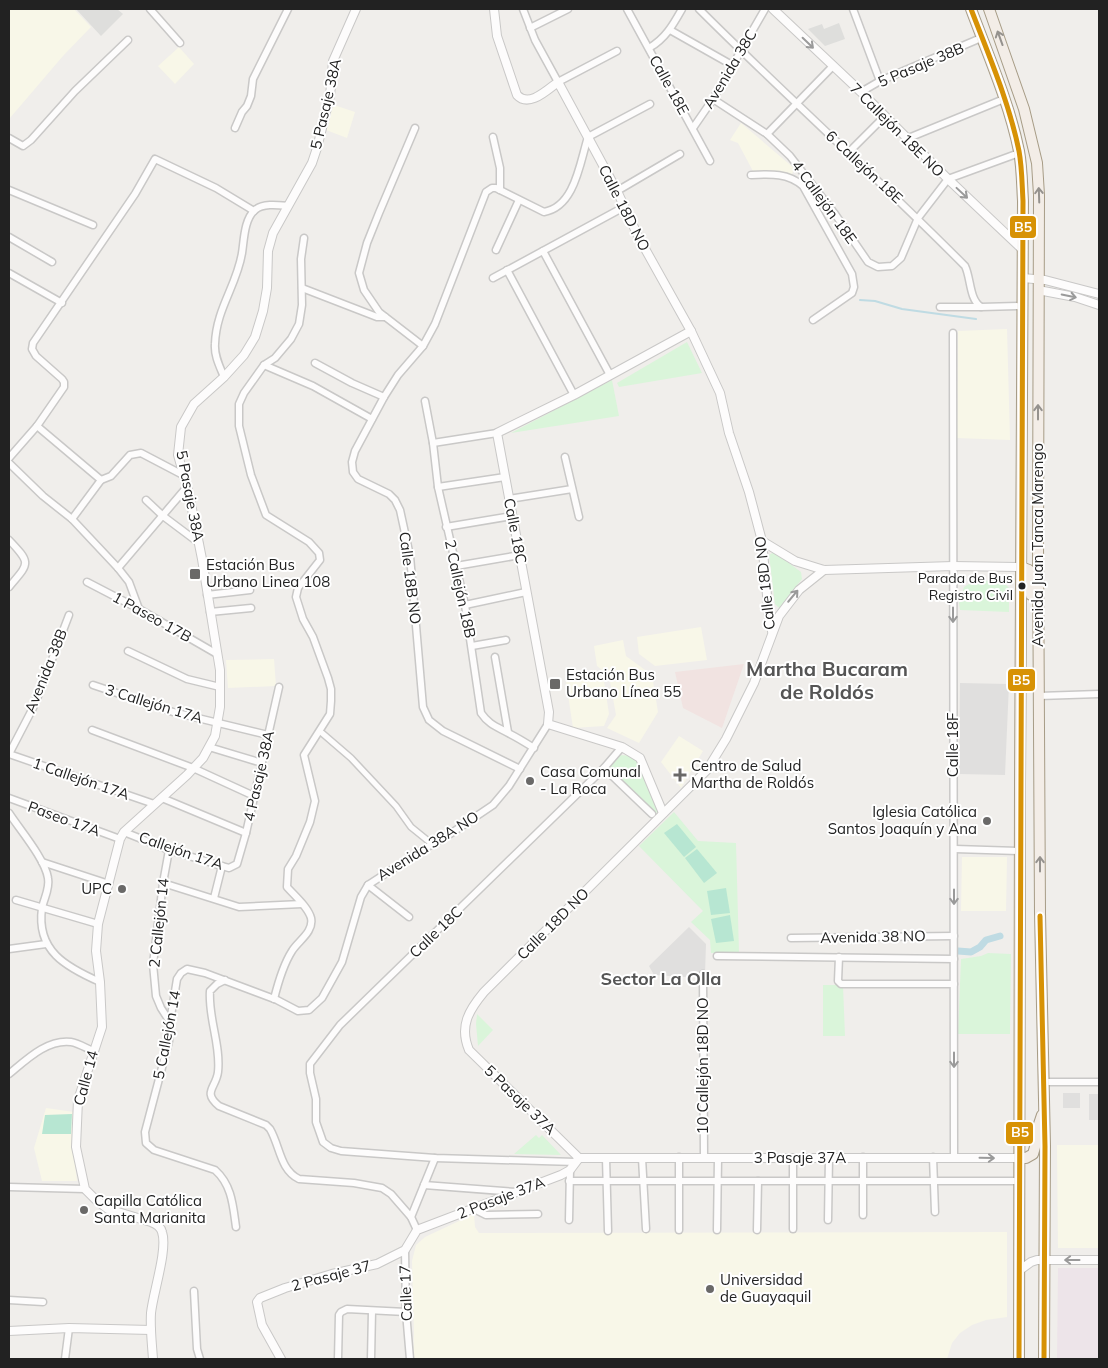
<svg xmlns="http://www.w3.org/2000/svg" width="1108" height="1368" font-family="Mulish,sans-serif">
	<rect width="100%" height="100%" fill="#f0eeeb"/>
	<polygon fill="#f1e3e1" points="744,664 722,728 683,708 675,672"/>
	<polygon fill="#ede4e9" points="1058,1268 1099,1268 1099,1359 1057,1359"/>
	<g fill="#f8f7e8">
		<polygon points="9,9 74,9 91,27 63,56 10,118 9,117"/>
		<polygon points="179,47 194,64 175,84 158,66"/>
		<polygon points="334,105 355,112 347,138 326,130 331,112"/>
		<polygon points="741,123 795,169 791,175 754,173 738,143 730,140"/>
		<polygon points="1007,329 1010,440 957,438 958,331"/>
		<polygon points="701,627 707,660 655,666 639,654 637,637"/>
		<polygon points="623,640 626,656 652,675 658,712 639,743 607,728 616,715 609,676 597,666 594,646"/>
		<polygon points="274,659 276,686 228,688 226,660"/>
		<polygon points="596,676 604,681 609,714 604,726 573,728 566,681"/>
		<polygon points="679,736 703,751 681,788 661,762"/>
		<polygon points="962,857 1007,857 1006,911 961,911"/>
		<polygon points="46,1108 74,1112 72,1141 77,1181 42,1181 34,1148"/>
		<polygon points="1057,1145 1099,1145 1099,1248 1058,1248"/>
		<polygon points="474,1214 475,1227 479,1233 1007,1232 1007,1317 986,1320 972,1325 960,1333 952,1343 947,1359 413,1359 414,1333 412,1261 416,1245 425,1237"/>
	</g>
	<g fill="#dededc">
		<polygon points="76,9 117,9 123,14 101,36"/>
		<polygon points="839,23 845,39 825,46 808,29 822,24 824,29"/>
	</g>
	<g fill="#daf5da">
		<polygon points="687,342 702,373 619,387 617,383"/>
		<polygon points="612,380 619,416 511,433"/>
		<polygon points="774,552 801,572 802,579 779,608 775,604 769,555"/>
		<path d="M974 581C985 581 1002 579 1009 588V612L960 610 959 603 964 587Z"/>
		<polygon points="619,755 634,756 637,757 659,810 654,815 606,768"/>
		<polygon points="674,812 698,841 736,843 739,953 711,953 710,940 691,922 703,911 639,846"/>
		<polygon points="988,953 1011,954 1010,1034 958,1034 961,959 981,956"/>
		<polygon points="823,985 843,985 845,1036 823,1036"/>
		<polygon points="477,1014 493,1030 478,1046 476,1024"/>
		<polygon points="536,1135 539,1138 542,1135 561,1155 514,1154"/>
	</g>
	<g fill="#b7e6d2">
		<polygon points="677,824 696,847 684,857 664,833"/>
		<polygon points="697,849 717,873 704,883 685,858"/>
		<polygon points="726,888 730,913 711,915 707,891"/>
		<polygon points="730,915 734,941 716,943 711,919"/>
		<polygon points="72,1114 71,1134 42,1134 45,1115"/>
	</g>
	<g fill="#e0dfde">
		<polygon points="960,683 1009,684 1005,775 959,774"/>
		<polygon points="689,927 706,944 705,974 692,972 685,977 654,975 649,966"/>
		<rect x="1063" y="1093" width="17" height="15"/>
		<rect x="1089" y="1094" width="10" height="26"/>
	</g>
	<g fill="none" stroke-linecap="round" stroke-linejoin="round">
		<polyline stroke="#bfdbe3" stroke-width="2" points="860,300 875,301 902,309 976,319"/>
		<polyline stroke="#bfdbe3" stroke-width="7" points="958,951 971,952 980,947 986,940 1000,936"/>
		<defs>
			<polyline id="pedestrian" points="322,733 351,758 396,806 411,827 432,844"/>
			<g id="minor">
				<polyline points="150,9 180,43"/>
				<polyline points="523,9 535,40 558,82 617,51"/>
				<polyline points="627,9 710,161"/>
				<path d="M699 9C786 96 878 178 965 266 971 278 969 299 981 307L1023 306"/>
				<polyline points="853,9 880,81"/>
				<polyline points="530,28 568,9"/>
				<polyline points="670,30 732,65"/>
				<path d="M649 48C665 39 673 25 682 9"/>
				<polyline points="861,92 880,81 981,38"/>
				<polyline points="713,99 767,134 790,156 835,214 868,262 878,267 892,266 901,258 918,218 948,179 1019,153"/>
				<polyline points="235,128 242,112 247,106 251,96 253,79 288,9"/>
				<polyline points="415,128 379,213 367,243 359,273 364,290 379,312 423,346"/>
				<polyline points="693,128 713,99 765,9"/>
				<polyline points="767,134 832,67"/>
				<polyline points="493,137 500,168 500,190"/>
				<polyline points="9,138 23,146 31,140 75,91 128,40"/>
				<polyline points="906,139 1004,99"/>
				<polyline points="848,153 884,117"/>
				<path d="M751 175C771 174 788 173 803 186L852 274 854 287 852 293 813 320"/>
				<polyline points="9,190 93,225"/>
				<polyline points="617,191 680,154"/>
				<polyline points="9,237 52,262"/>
				<polyline points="496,250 519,200"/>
				<polyline points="543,251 610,375"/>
				<polyline points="507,270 574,395"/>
				<polyline points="9,273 62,303"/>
				<polyline points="493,278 624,207"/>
				<polyline points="302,288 377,317 385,317"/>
				<polyline points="940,307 981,307"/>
				<polyline points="953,333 954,1158"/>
				<polyline points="315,363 352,383 384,397"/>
				<polyline points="264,365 313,386 372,419"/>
				<path d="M224 377C220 367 214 356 215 344 216 309 237 285 242 253 244 241 244 219 255 210 263 203 278 205 288 206"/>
				<path d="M425 401 433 443 438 487 465 605 481 713C489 725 498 727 510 734 518 738 526 743 534 748"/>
				<polyline points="37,426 101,480"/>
				<polyline points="433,443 497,433"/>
				<polyline points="565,457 579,517"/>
				<polyline points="9,458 37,426 64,387 64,382 62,379 36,356 32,349 33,343 135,194 155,159 216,188 254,211"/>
				<polyline points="9,463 43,496 72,519 118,568 129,582 139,609"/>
				<polyline points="438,487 505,477"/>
				<polyline points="509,499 572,489"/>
				<polyline points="146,500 163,516 199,543"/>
				<polyline points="72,519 101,480 111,476 130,455 141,453 183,475"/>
				<polyline points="446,527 512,516"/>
				<path d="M9 540C32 564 29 563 9 587"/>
				<polyline points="456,566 520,555"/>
				<polyline points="118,568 186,488"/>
				<polyline points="87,582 139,609 217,654"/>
				<polyline points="207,595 250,590"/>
				<polyline points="465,605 526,592"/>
				<polyline points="210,612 251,608"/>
				<polyline points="472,646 506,640"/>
				<polyline points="128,651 187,679 220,687"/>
				<polyline points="495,657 508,732"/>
				<polyline points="93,685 173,712 268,735"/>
				<polyline points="1039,696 1099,694"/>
				<polyline points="92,730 193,768 254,796"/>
				<polyline points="209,747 262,763"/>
				<polyline points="9,754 154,804"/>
				<polyline points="9,754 35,704 69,615"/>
				<polyline points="604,768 652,814"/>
				<path d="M520 769 443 731 429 720 423 707 410 556 400 510 395 500 389 494 358 479 353 472 352 462 355 451 384 397 398 375 423 346 435 324 486 192 492 188H496L544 212C575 207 580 162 588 137L650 104"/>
				<polyline points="9,798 120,839"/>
				<polyline points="162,798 246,833"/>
				<path d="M9 813C20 830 45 859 48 878 50 889 44 898 42 908 36 951 66 967 100 982"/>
				<polyline points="124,832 169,850 222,866 229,868 237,864 246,833 279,687"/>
				<polyline points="955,849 1020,851"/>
				<polyline points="169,850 163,883 153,964 156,996 161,1008 170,1022"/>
				<polyline points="42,862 109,884"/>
				<polyline points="163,883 239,907 302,904"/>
				<polyline points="368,885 409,917"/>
				<polyline points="214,898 222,866"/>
				<polyline points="16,900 98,924"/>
				<polyline points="791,938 954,936"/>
				<polyline points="9,949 46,944"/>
				<polyline points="717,956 954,959"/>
				<polyline points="839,957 838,981 841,984 954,984"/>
				<polyline points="703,974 704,1158"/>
				<path d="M225 980 217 984 210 991C208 1018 221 1045 218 1072 216 1088 202 1092 219 1106L266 1125 270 1129C280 1146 280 1170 299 1179L354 1183 382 1188 391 1194 411 1217 417 1230"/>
				<path d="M274 999C278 983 283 965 292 951 298 941 314 932 311 918 308 907 295 896 287 887L288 869 296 856 310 822 315 801 304 755 330 714 331 701V689L328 678 313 637 303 619 296 597 298 588 320 560 319 553 309 542 266 515 251 475 239 426V404L244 393 264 365 275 358 291 339 299 324 302 305 301 259 304 238"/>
				<path d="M9 1074C26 1060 47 1039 71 1042 78 1043 86 1048 93 1051"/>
				<polyline points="1044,1082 1099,1082"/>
				<polyline points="863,1157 863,1215"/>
				<polyline points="933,1157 935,1212"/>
				<polyline points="606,1158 608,1231"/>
				<polyline points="642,1158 646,1229"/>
				<polyline points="793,1158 793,1229"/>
				<polyline points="576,1162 435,1158 341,1151 331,1148 323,1142 316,1122 316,1099 310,1073 310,1064 340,1025 604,768 622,747"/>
				<polyline points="569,1181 1020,1181"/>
				<polyline points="424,1185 515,1192"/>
				<polyline points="9,1187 85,1189"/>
				<polyline points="474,1209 486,1215 538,1214"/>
				<polyline points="411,1217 435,1158"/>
				<polyline points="569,1220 570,1170"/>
				<polyline points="828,1220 829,1157"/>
				<path d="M236 1227C233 1206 232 1185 215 1170L154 1150 146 1143 145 1132 169 1041 170 1022 177 979 181 973 187 969 205 973 277 1000 298 1011 309 1010 322 998 342 962 361 897 368 885 422 850 450 834 493 805 509 786 548 724"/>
				<polyline points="679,1230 679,1157"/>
				<polyline points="717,1230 718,1158"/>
				<polyline points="757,1230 758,1181"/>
				<polyline points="405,1250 406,1312 410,1359"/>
				<polyline points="194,1291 197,1349 200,1359"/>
				<polyline points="9,1300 43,1302"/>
				<polyline points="65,1359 69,1328"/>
				<polyline points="338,1359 339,1315 341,1312 347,1309 406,1312"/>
				<polyline points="371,1359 372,1311"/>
			</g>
			<g id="tertiary">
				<path d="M494 9 497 36 517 95C529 108 547 90 558 82L617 191 639 238 691 331 720 393 729 433 749 492 762 541 769 617 772 631"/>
				<polyline points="773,9 861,92 948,179 1023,250"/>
				<polyline points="1023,278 1045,280 1099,294"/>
				<polyline points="1038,290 1075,297 1099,305"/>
				<polyline points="762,541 795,561 824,570 953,566 1021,567"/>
				<polyline points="663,813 640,758 622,747 548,724 549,712 497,433 574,395 691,331"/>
				<path d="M579 1158 469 1050C459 1026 469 1010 484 992L707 770 726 739 754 683 779 616 799 590 824 570"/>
				<polyline points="579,1158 1020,1158"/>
				<polyline points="1020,1270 1031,1262 1037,1260 1099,1260"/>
				<polyline points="9,1331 69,1328 151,1330"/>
				<path d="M153 1359C152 1344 150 1328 151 1313 153 1293 168 1249 162 1232 161 1227 156 1224 151 1222L108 1209 95 1199 85 1189 76 1147 78 1100 102 1027 100 982 96 951 98 924 120 839 124 832 187 775 203 758 215 736 220 707V670L202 559 189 494 178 455 181 427 194 404 224 377 244 355 255 337 263 311 267 288 268 251 273 233 312 163 317 148 330 96 333 61 356 9"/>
				<polyline points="281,1359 262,1325 257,1302 260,1298 285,1288 332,1274 377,1264 405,1250 417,1230 561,1175 570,1170 579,1158"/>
			</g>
			<g id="primary">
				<path d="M971 9C988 55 1009 102 1019 151 1022 167 1022 185 1023 201L1020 783 1019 1359"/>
				<polyline points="989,9 1024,109 1037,163 1039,195 1038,545 1040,913 1045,1146 1044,1359"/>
				<polyline points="1021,567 1029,570 1031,595"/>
				<polyline points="1020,1158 1026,1158 1033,1154 1035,1147 1036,1133 1042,1115"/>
			</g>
		</defs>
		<use href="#pedestrian" stroke="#c9c8c7" stroke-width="8"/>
		<use href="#minor" stroke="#c9c8c7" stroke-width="9"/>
		<use href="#tertiary" stroke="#c9c8c7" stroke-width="10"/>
		<use href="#primary" stroke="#a79c86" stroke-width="12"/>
		<use href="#pedestrian" stroke="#fdfcfc" stroke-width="5"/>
		<use href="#minor" stroke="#fdfcfc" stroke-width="6"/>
		<use href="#tertiary" stroke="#fdfcfc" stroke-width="8"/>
		<use href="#primary" stroke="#f3ede7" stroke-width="10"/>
		<defs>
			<g id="bus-1">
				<path d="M971 9C989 56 1009 102 1019 151 1022 167 1022 184 1023 201L1019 1359"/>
				<polyline points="1040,916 1045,1146 1044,1359"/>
			</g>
		</defs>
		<use href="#bus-1" stroke="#fff" stroke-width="9"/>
		<use href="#bus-1" stroke="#d79205" stroke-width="5"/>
	</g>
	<defs><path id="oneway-shaft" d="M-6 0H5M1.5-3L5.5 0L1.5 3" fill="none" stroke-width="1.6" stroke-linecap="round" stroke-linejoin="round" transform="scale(1.25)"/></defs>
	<g stroke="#95928e">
		<use href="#oneway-shaft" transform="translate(1000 38) rotate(-110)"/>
		<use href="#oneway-shaft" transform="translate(1039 195) rotate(-92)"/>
		<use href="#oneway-shaft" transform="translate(1038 412) rotate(-90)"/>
		<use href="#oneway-shaft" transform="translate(1040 864) rotate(-90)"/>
	</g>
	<g stroke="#9a9a9a">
		<use href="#oneway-shaft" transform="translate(808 43) rotate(44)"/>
		<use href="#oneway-shaft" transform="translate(962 193) rotate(43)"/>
		<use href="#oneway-shaft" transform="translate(1069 296) rotate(12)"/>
		<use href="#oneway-shaft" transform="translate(793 596) rotate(-50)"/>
		<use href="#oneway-shaft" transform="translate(953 615) rotate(90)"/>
		<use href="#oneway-shaft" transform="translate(954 897) rotate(90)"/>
		<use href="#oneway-shaft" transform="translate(954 1060) rotate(90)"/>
		<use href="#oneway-shaft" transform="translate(987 1158) rotate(1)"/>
		<use href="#oneway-shaft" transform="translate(1072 1260) rotate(180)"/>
	</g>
	<g fill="#6a6968" stroke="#fff" stroke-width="2">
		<rect x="189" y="568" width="12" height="12" rx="2.5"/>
		<rect x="549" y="678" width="12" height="12" rx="2.5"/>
		<path d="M677.5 767.5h5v5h5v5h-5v5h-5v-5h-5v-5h5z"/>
		<circle cx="530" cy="781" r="5"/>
		<circle cx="987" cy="821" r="5"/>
		<circle cx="122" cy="889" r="5"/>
		<circle cx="84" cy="1210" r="5"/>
		<circle cx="710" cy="1289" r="5"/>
	</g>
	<circle fill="#222" stroke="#fff" stroke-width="2" cx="1022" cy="586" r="4.5"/>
	<g text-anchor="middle" stroke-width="4" stroke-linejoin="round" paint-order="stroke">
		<g font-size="14" fill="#222" stroke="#fff" text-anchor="end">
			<text x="1013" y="583">Parada de Bus<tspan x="1013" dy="17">Registro Civil</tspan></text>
		</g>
		<g font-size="15" fill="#222" stroke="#fff">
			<text transform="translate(921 65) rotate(-23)" y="5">5 Pasaje 38B</text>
			<text transform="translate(730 69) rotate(-59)" y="5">Avenida 38C</text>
			<text transform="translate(669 85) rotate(61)" y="5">Calle 18E</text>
			<text transform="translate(326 104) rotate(-77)" y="5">5 Pasaje 38A</text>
			<text transform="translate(897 130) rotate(45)" y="5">7 Callejón 18E NO</text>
			<text transform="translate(864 167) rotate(43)" y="5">6 Callejón 18E</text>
			<text transform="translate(824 202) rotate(54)" y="5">4 Callejón 18E</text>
			<text transform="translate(624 208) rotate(63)" y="5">Calle 18D NO</text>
			<text transform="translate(190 496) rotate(79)" y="5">5 Pasaje 38A</text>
			<text transform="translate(515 531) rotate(79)" y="5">Calle 18C</text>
			<text transform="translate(1038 545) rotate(-90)" y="5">Avenida Juan Tanca Marengo</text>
			<text transform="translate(410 578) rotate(83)" y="5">Calle 18B NO</text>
			<text transform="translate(765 583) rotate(-96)" y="5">Calle 18D NO</text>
			<text transform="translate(460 589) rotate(78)" y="5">2 Callejón 18B</text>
			<text transform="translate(152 617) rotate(29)" y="5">1 Paseo 17B</text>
			<text transform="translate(46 671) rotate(-68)" y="5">Avenida 38B</text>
			<text transform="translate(154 704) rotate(17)" y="5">3 Callejón 17A</text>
			<text transform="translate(953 745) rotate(-90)" y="5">Calle 18F</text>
			<text transform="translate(259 776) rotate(-77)" y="5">4 Pasaje 38A</text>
			<text transform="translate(81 779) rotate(19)" y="5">1 Callejón 17A</text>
			<text transform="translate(64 819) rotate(20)" y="5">Paseo 17A</text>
			<text transform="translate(428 846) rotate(-32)" y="5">Avenida 38A NO</text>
			<text transform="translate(181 851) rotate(19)" y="5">Callejón 17A</text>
			<text transform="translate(159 923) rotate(-84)" y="5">2 Callejón 14</text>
			<text transform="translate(553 924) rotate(-45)" y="5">Calle 18D NO</text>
			<text transform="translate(436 932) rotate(-44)" y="5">Calle 18C</text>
			<text transform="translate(873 937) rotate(-1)" y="5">Avenida 38 NO</text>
			<text transform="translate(167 1035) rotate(-79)" y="5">5 Callejón 14</text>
			<text transform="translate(703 1066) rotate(-90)" y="5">10 Callejón 18D NO</text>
			<text transform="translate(86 1078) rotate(-75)" y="5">Calle 14</text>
			<text transform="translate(520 1100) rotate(44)" y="5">5 Pasaje 37A</text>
			<text x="800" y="1163">3 Pasaje 37A</text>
			<text transform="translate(501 1198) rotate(-21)" y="5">2 Pasaje 37A</text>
			<text transform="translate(331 1276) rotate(-15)" y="5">2 Pasaje 37</text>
			<text transform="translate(406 1293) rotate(-92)" y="5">Calle 17</text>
		</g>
		<g font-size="15" fill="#222" stroke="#fff" text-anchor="start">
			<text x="206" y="570">Estación Bus<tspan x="206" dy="17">Urbano Linea 108</tspan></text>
			<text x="566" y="680">Estación Bus<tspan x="566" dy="17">Urbano Línea 55</tspan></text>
			<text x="691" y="771">Centro de Salud<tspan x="691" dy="17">Martha de Roldós</tspan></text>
			<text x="540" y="777">Casa Comunal<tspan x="540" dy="17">- La Roca</tspan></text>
			<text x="977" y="817" text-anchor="end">Iglesia Católica<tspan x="977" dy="17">Santos Joaquín y Ana</tspan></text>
			<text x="112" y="894" text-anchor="end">UPC</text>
			<text x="94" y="1206">Capilla Católica<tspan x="94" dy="17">Santa Marianita</tspan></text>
			<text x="720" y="1285">Universidad<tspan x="720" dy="17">de Guayaquil</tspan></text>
		</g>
		<g font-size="18" font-weight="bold" fill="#555" stroke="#fff">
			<text x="661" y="985">Sector La Olla</text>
		</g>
		<g font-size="20" font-weight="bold" fill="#555" stroke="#fff">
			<text x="827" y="676">Martha Bucaram<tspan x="827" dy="23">de Roldós</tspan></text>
		</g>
	</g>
	<g stroke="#fff" stroke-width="2">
		<rect x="1009" y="215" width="28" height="24" rx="5" fill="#d79205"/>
		<rect x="1007" y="668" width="29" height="24" rx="5" fill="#d79205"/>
		<rect x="1005" y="1121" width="29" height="24" rx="5" fill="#d79205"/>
	</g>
	<g font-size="14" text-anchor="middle" font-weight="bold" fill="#fff">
		<text x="1023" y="232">B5</text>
		<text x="1021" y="685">B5</text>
		<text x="1020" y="1137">B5</text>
	</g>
	<rect width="1108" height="1368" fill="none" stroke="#222222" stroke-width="20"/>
</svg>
